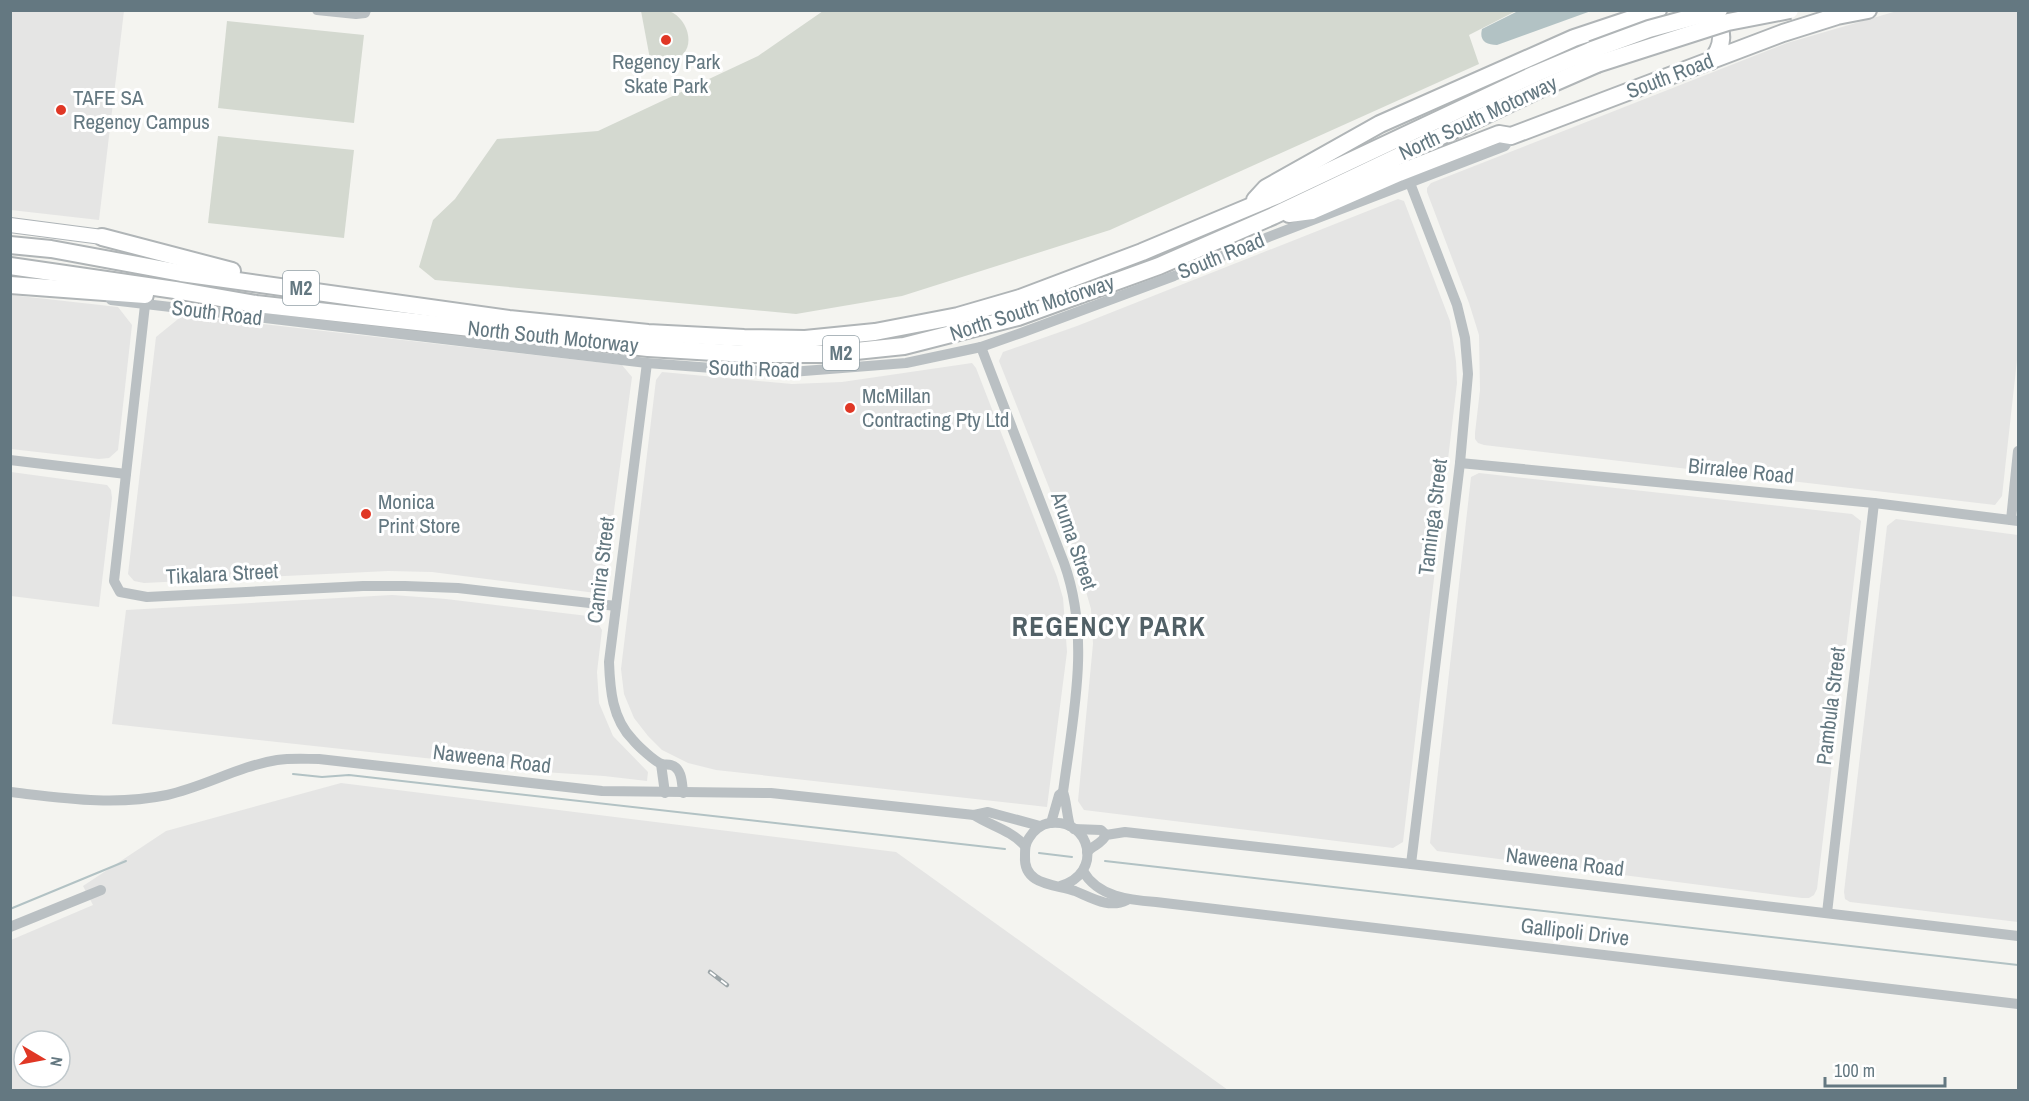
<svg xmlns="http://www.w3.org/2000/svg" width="2029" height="1101" font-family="'Archivo Narrow',sans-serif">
	<rect width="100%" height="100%" fill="#f4f4f0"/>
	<g fill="#e5e5e4" fill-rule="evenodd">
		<polygon points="11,11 124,11 99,220 11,210"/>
		<polygon points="1897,11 2018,11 2018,351 2002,496 1995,505 1484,445 1478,443 1475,439 1475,433 1480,390 1479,335 1469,303 1427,192 1427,188 1431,183 1787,43"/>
		<polygon points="1398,199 1404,201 1450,321 1456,361 1457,383 1403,842 1393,848 1084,810 1078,801 1093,644 1091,609 1075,553 999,361 1003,352 1077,326"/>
		<polygon points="11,295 118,307 132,325 118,450 109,458 99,459 11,449"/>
		<polygon points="183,315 622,365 632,377 604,585 596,593 432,572 388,571 144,583 134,581 128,574 156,337"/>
		<polygon points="972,363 976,368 1057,577 1063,598 1067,652 1047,807 716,770 688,763 662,750 648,736 634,718 624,694 621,669 656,380 662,372 792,384 842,382"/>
		<polygon points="11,472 107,485 111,490 112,498 99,607 11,596"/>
		<polygon points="1479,473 1852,514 1861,521 1817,889 1814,895 1809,898 1802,898 1437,851 1430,843 1471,477"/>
		<polygon points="1896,519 2018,535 2018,922 1850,902 1845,899 1844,892 1887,526"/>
		<polygon points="392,595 446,599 588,616 595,619 602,630 597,672 599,703 613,736 648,772 647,781 604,776 513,770 471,763 112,724 126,610"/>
		<path d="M341 783 896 852 1228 1090H11V940L93 905 83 886 166 831ZM24 1041H60V1077H24Z"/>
	</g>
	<g fill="#d4d9d0">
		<path d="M641 11C649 10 661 8 669 11 690 19 698 53 673 60 665 62 658 61 650 59Z"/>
		<polygon points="823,11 823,10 1516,11 1469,35 1479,64 1110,230 902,296 796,314 435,280 419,267 433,220 455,199 497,139 598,131 758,56"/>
		<polygon points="227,21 364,35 354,123 218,108"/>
		<polygon points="218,136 354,150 344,238 208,223"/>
	</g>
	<path fill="#b2c2c4" d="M1520 10H1591V11L1497 45C1486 45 1479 41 1482 29Z"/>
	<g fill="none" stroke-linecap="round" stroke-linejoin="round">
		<g stroke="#b2c2c4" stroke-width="2">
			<polyline points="293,774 322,777 349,775 1005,849"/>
			<polyline points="1039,853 1072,857"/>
			<polyline points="1105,861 2018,965"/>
			<polyline points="10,909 126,861"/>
		</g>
		<defs>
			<polyline id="major" points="10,225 102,237"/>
			<g id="highway">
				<path d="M1711 61C1724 46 1725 30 1712 14"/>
				<polyline points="1255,200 1266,188 1380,124 1574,38 1658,10"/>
				<polyline points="1289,214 1312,211 1399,173 1499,134 1511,136 1783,33 1837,16 1868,10"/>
				<polyline points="102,237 232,271"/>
				<polyline points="10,245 51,249 181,273 509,319 648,333 744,338 805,339 875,332 958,316 1020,298 1142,252 1278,195 1535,74 1592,50"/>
				<polyline points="10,266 175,290 256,304 648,348 747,354 827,354 904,346 1018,317 1159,266 1273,216 1542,88 1597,64"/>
				<polyline points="10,285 145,295"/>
			</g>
		</defs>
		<use href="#major" stroke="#aeb4b7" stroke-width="16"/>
		<use href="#highway" stroke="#b0b5b7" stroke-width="20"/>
		<g stroke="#bac0c3" stroke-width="10">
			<polyline points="317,10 356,14 365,13 366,10"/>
			<polyline points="1410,183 1457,305 1465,338 1468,374 1460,463 1411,864"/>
			<polyline points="111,300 647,363 738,370 791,372 906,363 981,347 1021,333 1174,276 1266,238 1505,146 1511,136"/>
			<polyline points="145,305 114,581 120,592 147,597 363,586 405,586 458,588 616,606"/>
			<path d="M981 347 1064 563C1091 638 1073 716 1063 792 1066 798 1067 817 1070 826"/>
			<path d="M647 363 609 662C610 689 612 719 633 740 638 746 655 762 662 764 665 765 668 764 671 765 682 768 682 783 683 793"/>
			<polyline points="10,460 126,474"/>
			<polyline points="1460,463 1874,503 2018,521"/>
			<polyline points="2011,520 2018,451"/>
			<polyline points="661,764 665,793"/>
			<path d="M10 792C63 798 114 806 167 795 204 787 239 766 277 760 291 758 305 759 319 759L602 791 771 793 974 815 988 812 1040 826"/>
			<path d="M974 815C991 826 1011 830 1025 846"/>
			<polyline points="1051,823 1059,795 1063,792"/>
			<polyline points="1074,829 1101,830 1106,835"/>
			<path d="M1087 852C1093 845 1102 844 1106 835L1125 832 1411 864 2018 936"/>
			<path d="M1083 871C1098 897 1129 900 1156 902L2018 1004"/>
			<path d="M1060 886C1104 874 1091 818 1050 823 1041 824 1033 831 1029 838 1025 844 1025 849 1025 856 1023 886 1056 884 1075 891 1092 898 1109 909 1127 900"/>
			<polyline points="1827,913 1874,503"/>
			<polyline points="10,927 101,890"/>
		</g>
		<use href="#major" stroke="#fff" stroke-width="14"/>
		<use href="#highway" stroke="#fff" stroke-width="16"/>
		<defs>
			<polyline id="rail" points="710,972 727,985"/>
		</defs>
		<use href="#rail" stroke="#9ca5a8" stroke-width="4.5"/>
		<use href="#rail" stroke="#fff" stroke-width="2" stroke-dasharray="7" stroke-linecap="butt"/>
		<defs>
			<g id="highway-bridge">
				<polyline points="1592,50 1649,29 1719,10"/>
				<polyline points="1597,64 1728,22 1790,10"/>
			</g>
		</defs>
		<use href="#highway-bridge" stroke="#b0b5b7" stroke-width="20" stroke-linecap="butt"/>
		<use href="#highway-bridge" stroke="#fff" stroke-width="16"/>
	</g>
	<g fill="#e03725" stroke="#fff" stroke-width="2">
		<circle cx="666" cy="40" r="6"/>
		<circle cx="61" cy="110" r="6"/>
		<circle cx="850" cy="408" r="6"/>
		<circle cx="366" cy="514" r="6"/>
	</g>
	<g text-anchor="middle" stroke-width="6" stroke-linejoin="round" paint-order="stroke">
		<g fill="#fff" stroke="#92a0a7" stroke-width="1.5">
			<rect x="283" y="271" width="36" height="34" rx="4.5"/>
			<rect x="823" y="336" width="36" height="34" rx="4.5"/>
		</g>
		<g font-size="20" font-weight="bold" fill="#647881">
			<text x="301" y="295">M2</text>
			<text x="841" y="360">M2</text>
		</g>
		<g font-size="21" fill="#647881" stroke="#fff" text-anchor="start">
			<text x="666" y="69" text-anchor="middle">Regency Park<tspan x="666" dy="24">Skate Park</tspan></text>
			<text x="73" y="105">TAFE SA<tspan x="73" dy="24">Regency Campus</tspan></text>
			<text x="862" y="403">McMillan<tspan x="862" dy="24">Contracting Pty Ltd</tspan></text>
			<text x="378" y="509">Monica<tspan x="378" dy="24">Print Store</tspan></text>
		</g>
		<g font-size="21" fill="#647881" stroke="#fff">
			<text transform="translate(1670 76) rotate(-21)" y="7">South Road</text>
			<text transform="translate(1478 118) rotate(-25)" y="7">North South Motorway</text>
			<text transform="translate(1221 256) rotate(-22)" y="7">South Road</text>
			<text transform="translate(1032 308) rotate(-18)" y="7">North South Motorway</text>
			<text transform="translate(217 313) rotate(7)" y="7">South Road</text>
			<text transform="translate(553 337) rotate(6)" y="7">North South Motorway</text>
			<text transform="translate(754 369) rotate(2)" y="7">South Road</text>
			<text transform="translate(1741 471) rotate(6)" y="7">Birralee Road</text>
			<text transform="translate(1433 517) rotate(-83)" y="7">Taminga Street</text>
			<text transform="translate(1074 541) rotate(71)" y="7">Aruma Street</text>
			<text transform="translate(601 570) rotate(-83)" y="7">Camira Street</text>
			<text transform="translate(222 574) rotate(-3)" y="7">Tikalara Street</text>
			<text transform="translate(1831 706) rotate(-83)" y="7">Pambula Street</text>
			<text transform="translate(492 759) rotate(7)" y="7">Naweena Road</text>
			<text transform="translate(1565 862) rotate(7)" y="7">Naweena Road</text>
			<text transform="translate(1575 932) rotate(7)" y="7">Gallipoli Drive</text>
		</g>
		<g font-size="27" font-weight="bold" letter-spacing="1.5" fill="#516066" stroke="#fff">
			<text x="1109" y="636">REGENCY PARK</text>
		</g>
	</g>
	<rect width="2029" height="1101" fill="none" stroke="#647881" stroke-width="24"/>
	<g transform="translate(42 1059) rotate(100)"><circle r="28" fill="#ffffff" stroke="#c1c9cd" stroke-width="1.5"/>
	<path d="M0-4.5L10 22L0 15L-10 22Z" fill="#e03725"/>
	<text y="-9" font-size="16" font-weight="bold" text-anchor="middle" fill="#647881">N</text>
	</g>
	<path d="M1825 1077v9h120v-9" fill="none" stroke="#647881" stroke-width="3"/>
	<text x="1834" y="1077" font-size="18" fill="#647881" stroke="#ffffff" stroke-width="4.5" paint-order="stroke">100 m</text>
</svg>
